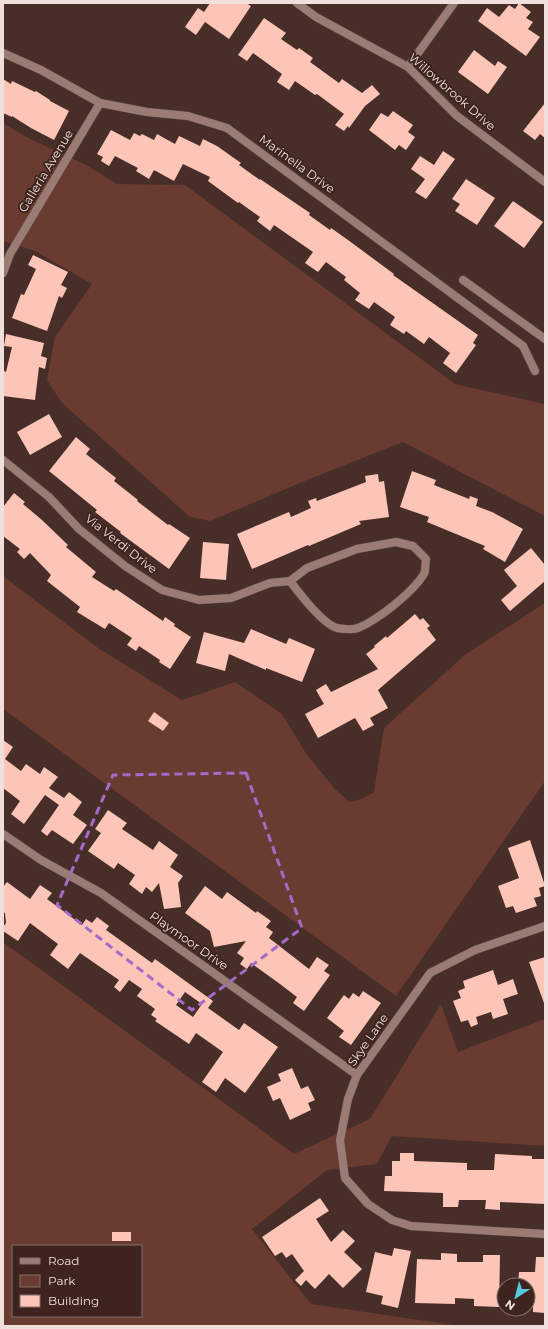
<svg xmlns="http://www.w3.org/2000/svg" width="548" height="1329" font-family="Montserrat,sans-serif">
	<rect width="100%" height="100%" fill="#482e28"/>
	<g fill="#693b31" fill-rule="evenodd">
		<polygon points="3,123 26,137 86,165 117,184 185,185 455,384 545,404 545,516 403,442 307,480 210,521 190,517 62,403 47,380 55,337 92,284 35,251 3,241"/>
		<polygon points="3,576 98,648 182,700 235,682 282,714 307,755 335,789 349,802 362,799 374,792 384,728 466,654 545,603 545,781 396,996 3,709"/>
		<path d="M3 942 294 1154 370 1119 441 1004 458 1052 545 1019V1146L392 1136 377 1164 327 1170 252 1229 311 1304 460 1326H3ZM13 1246H141V1316H13Z"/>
	</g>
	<g fill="#fdc5b8" fill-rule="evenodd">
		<polygon points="210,3 246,3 251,6 229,39 205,22 196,35 185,27 198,8 204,12"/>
		<polygon points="519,3 531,12 526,18 533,22 528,29 540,37 526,56 478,21 487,8 499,17 509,5 515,9"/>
		<polygon points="264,18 286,33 281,39 297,50 299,48 313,58 310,62 339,83 342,79 362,93 372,85 380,94 365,106 349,128 348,126 344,131 335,125 344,114 317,94 315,95 295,81 289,90 277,82 282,74 253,53 247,61 238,55"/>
		<polygon points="474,50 495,66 498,61 507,67 488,94 458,72"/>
		<polygon points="3,79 11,84 12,81 35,92 36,91 50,100 50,101 69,111 54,140 31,128 12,116 12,117 3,113"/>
		<polygon points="545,103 545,138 540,134 535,140 523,131"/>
		<polygon points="393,111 413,125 408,132 415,137 406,150 399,145 395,150 369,130 381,113 388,117"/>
		<polygon points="111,130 130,140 134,133 140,136 142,134 154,140 157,134 175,144 179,136 200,146 203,139 217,146 241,163 239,165 260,180 260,179 310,213 309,215 330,230 331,228 348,240 394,274 393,275 478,335 473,343 476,345 456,373 443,363 450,353 429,337 424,344 406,331 404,334 390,325 395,317 374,302 369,309 355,300 360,293 344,280 346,277 326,262 318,272 305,263 313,252 274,225 270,231 257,221 260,217 239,202 238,203 208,181 210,177 183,164 174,181 154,170 149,179 136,171 138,168 115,156 109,166 101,161 103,157 97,154"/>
		<polygon points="443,151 455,159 426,199 415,192 425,179 411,169 420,156 434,165"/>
		<polygon points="466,179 495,198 477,225 455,211 460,204 452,199"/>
		<polygon points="513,201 543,222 524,248 494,226"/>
		<polygon points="33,255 68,272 61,285 67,288 62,298 59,296 47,331 12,318 21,294 24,295 36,269 28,265"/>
		<polygon points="6,334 44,343 41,356 47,358 45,369 39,367 35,400 3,396 4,371 6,372 12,347 4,346"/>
		<polygon points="49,414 62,437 30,455 17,432"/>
		<polygon points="76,437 90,449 86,454 116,478 114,481 138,500 137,501 168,525 169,524 190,538 169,569 120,533 121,532 95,512 97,510 49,471"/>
		<polygon points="412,471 436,480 434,485 469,499 470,496 478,499 476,506 492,512 523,529 505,562 483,549 485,546 427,522 429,517 400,507"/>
		<polygon points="378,474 379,482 384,481 389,517 359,521 361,524 309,546 308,545 252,569 237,534 289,512 291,517 311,508 308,501 316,498 317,501 366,482 365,476"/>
		<polygon points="14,493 25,502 23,504 42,520 68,545 66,547 96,572 92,577 114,591 116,589 163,621 165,617 175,624 174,626 191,637 170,669 159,662 160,660 139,646 136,651 127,645 132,638 109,623 105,629 77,612 80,607 47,581 51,575 30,553 24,559 17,552 20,549 3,536 3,507"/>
		<polygon points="203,542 229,544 226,580 200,578"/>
		<polygon points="531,548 545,565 545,581 510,611 501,600 517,586 504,570"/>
		<polygon points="415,614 420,620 423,618 430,626 427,628 436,640 378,690 388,708 370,718 374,725 363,731 355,718 318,738 305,714 324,704 316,690 326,684 331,692 378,669 366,654 375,647 374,646 386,636 387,638"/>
		<polygon points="251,629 286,644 289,638 315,649 302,682 266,668 266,670 229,654 225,671 196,663 204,632 244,643"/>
		<polygon points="154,712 169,723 163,731 148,721"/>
		<polygon points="3,740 13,747 5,759 21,771 26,764 40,774 44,767 58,777 49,788 64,798 69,792 82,802 73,815 87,825 73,844 52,830 47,836 41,831 59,805 45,795 24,824 11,814 20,801 3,788"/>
		<polygon points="108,810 127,823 122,829 153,850 159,841 178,855 170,867 183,876 178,883 181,907 164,909 159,883 152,892 146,887 142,894 129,884 135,875 118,863 114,869 88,851 101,833 95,829"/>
		<polygon points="530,840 545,886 539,888 541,896 534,898 537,906 516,913 513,906 506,908 498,886 519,878 508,848"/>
		<path d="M7 882 30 899 40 885 52 893 47 899 82 925 86 919 92 923 97 917 109 926 106 930 152 963 155 959 213 1001 208 1008 239 1030 244 1023 278 1047 245 1093 225 1078 216 1092 202 1082 223 1052 196 1033 189 1044 155 1021 157 1019 151 1015 155 1009 137 996 142 989 129 980 120 992 114 987 119 980 80 953 68 969 50 955 58 944 30 923 18 941 3 931V927L6 923 5 913 3 912V887ZM185 992 202 1004 193 1017 176 1005Z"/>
		<polygon points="205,886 222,899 227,892 256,913 257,911 271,921 266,927 273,932 269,938 309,969 317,957 329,965 324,971 330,975 304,1011 293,1003 297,997 280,984 251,963 247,969 240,964 244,958 237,953 246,941 214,947 210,931 185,913"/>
		<polygon points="545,957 545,1003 544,1003 529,962"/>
		<polygon points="493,970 498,985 513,979 518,994 503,999 508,1014 493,1019 491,1012 476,1017 478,1024 471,1027 468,1020 461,1022 453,1001 461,998 458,991 465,988 463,981"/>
		<polygon points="363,991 381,1003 351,1045 339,1037 344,1031 327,1018 344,995 349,999 353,993 359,997"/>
		<polygon points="292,1068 301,1089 308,1086 315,1100 308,1103 311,1110 290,1120 280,1098 273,1101 267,1087 281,1081 278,1074"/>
		<polygon points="400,1153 414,1153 414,1161 467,1163 467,1170 494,1170 495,1154 532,1156 532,1159 545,1159 545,1204 500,1202 500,1210 485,1209 486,1200 459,1200 458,1207 443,1207 443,1193 384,1191 385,1176 392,1176 392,1161 400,1161"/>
		<polygon points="320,1198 329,1211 316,1219 331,1242 343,1230 355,1241 344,1252 362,1269 343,1288 329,1274 315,1289 306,1280 301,1286 295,1280 304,1271 292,1254 286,1258 282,1252 275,1256 262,1237"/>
		<rect x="112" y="1232" width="19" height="9"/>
		<polygon points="394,1248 411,1251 398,1308 381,1304 383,1296 366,1292 375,1252 392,1256"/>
		<polygon points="441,1253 457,1254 457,1262 483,1262 483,1255 500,1255 499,1307 474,1306 474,1299 455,1298 455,1304 415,1303 417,1259 441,1260"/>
		<polygon points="536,1257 545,1257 545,1313 533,1312 533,1304 528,1304 528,1285 518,1285 519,1272 535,1272"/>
	</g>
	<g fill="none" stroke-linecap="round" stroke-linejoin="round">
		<defs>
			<g id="street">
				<polyline points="297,3 316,17 408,67 457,116 545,182"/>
				<polyline points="3,53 41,70 100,103 147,112 188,116 227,128 523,346 535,371"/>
				<polyline points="408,67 454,3"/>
				<polyline points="3,273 10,254 100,103"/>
				<polyline points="463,280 545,339"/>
				<path d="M3 460 49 497 79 529 125 566 162 590 199 600 231 598 270 583 290 581 307 568 357 549 396 542 413 546 426 559C425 564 426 570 424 574 413 592 378 620 358 628 353 630 342 629 337 628 322 624 299 593 290 581"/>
				<polyline points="3,834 41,860 101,893 357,1075"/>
				<polyline points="545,926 475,950 430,973 357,1075 348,1099 340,1140 345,1178 368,1204 392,1220 411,1226 545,1234"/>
			</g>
		</defs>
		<use href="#street" stroke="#604a46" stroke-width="9"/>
		<use href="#street" stroke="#9a7c75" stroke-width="8"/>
	</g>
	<path fill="none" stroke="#a46bc9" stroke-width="3" stroke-dasharray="8 5" stroke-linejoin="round" d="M246 773 302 928 192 1010 57 905 113 775Z"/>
	<g text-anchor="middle" stroke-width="4" stroke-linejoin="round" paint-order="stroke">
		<g font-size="12" fill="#f1dfdb" stroke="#3d241e">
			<text transform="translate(452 92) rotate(41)" y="4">Willowbrook Drive</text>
			<text transform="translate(297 164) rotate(36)" y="4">Marinella Drive</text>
			<text transform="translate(46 171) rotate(-59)" y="4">Galleria Avenue</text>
			<text transform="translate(121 544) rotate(38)" y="4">Via Verdi Drive</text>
			<text transform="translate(189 941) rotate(35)" y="4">Playmoor Drive</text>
			<text transform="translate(368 1040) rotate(-55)" y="4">Skye Lane</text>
		</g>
	</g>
	<rect width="548" height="1329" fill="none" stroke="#f1dfdb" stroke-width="8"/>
	<rect x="12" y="1245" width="130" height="72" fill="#3d241e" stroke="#856f6a"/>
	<rect x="20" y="1258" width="20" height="6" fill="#9a7c75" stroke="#856f6a"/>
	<text x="48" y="1265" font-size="12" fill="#f1dfdb">Road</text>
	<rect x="20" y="1275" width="20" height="12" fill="#693b31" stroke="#856f6a"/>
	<text x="48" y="1285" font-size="12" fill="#f1dfdb">Park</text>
	<rect x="20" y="1295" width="20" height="12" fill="#fdc5b8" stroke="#856f6a"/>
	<text x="48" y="1305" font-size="12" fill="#f1dfdb">Building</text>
	<g transform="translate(516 1297) rotate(216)"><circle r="19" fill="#3d241e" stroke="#856f6a"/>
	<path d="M0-3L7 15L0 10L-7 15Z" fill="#56c9e1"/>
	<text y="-6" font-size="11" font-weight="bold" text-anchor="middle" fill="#f1dfdb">N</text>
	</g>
</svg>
